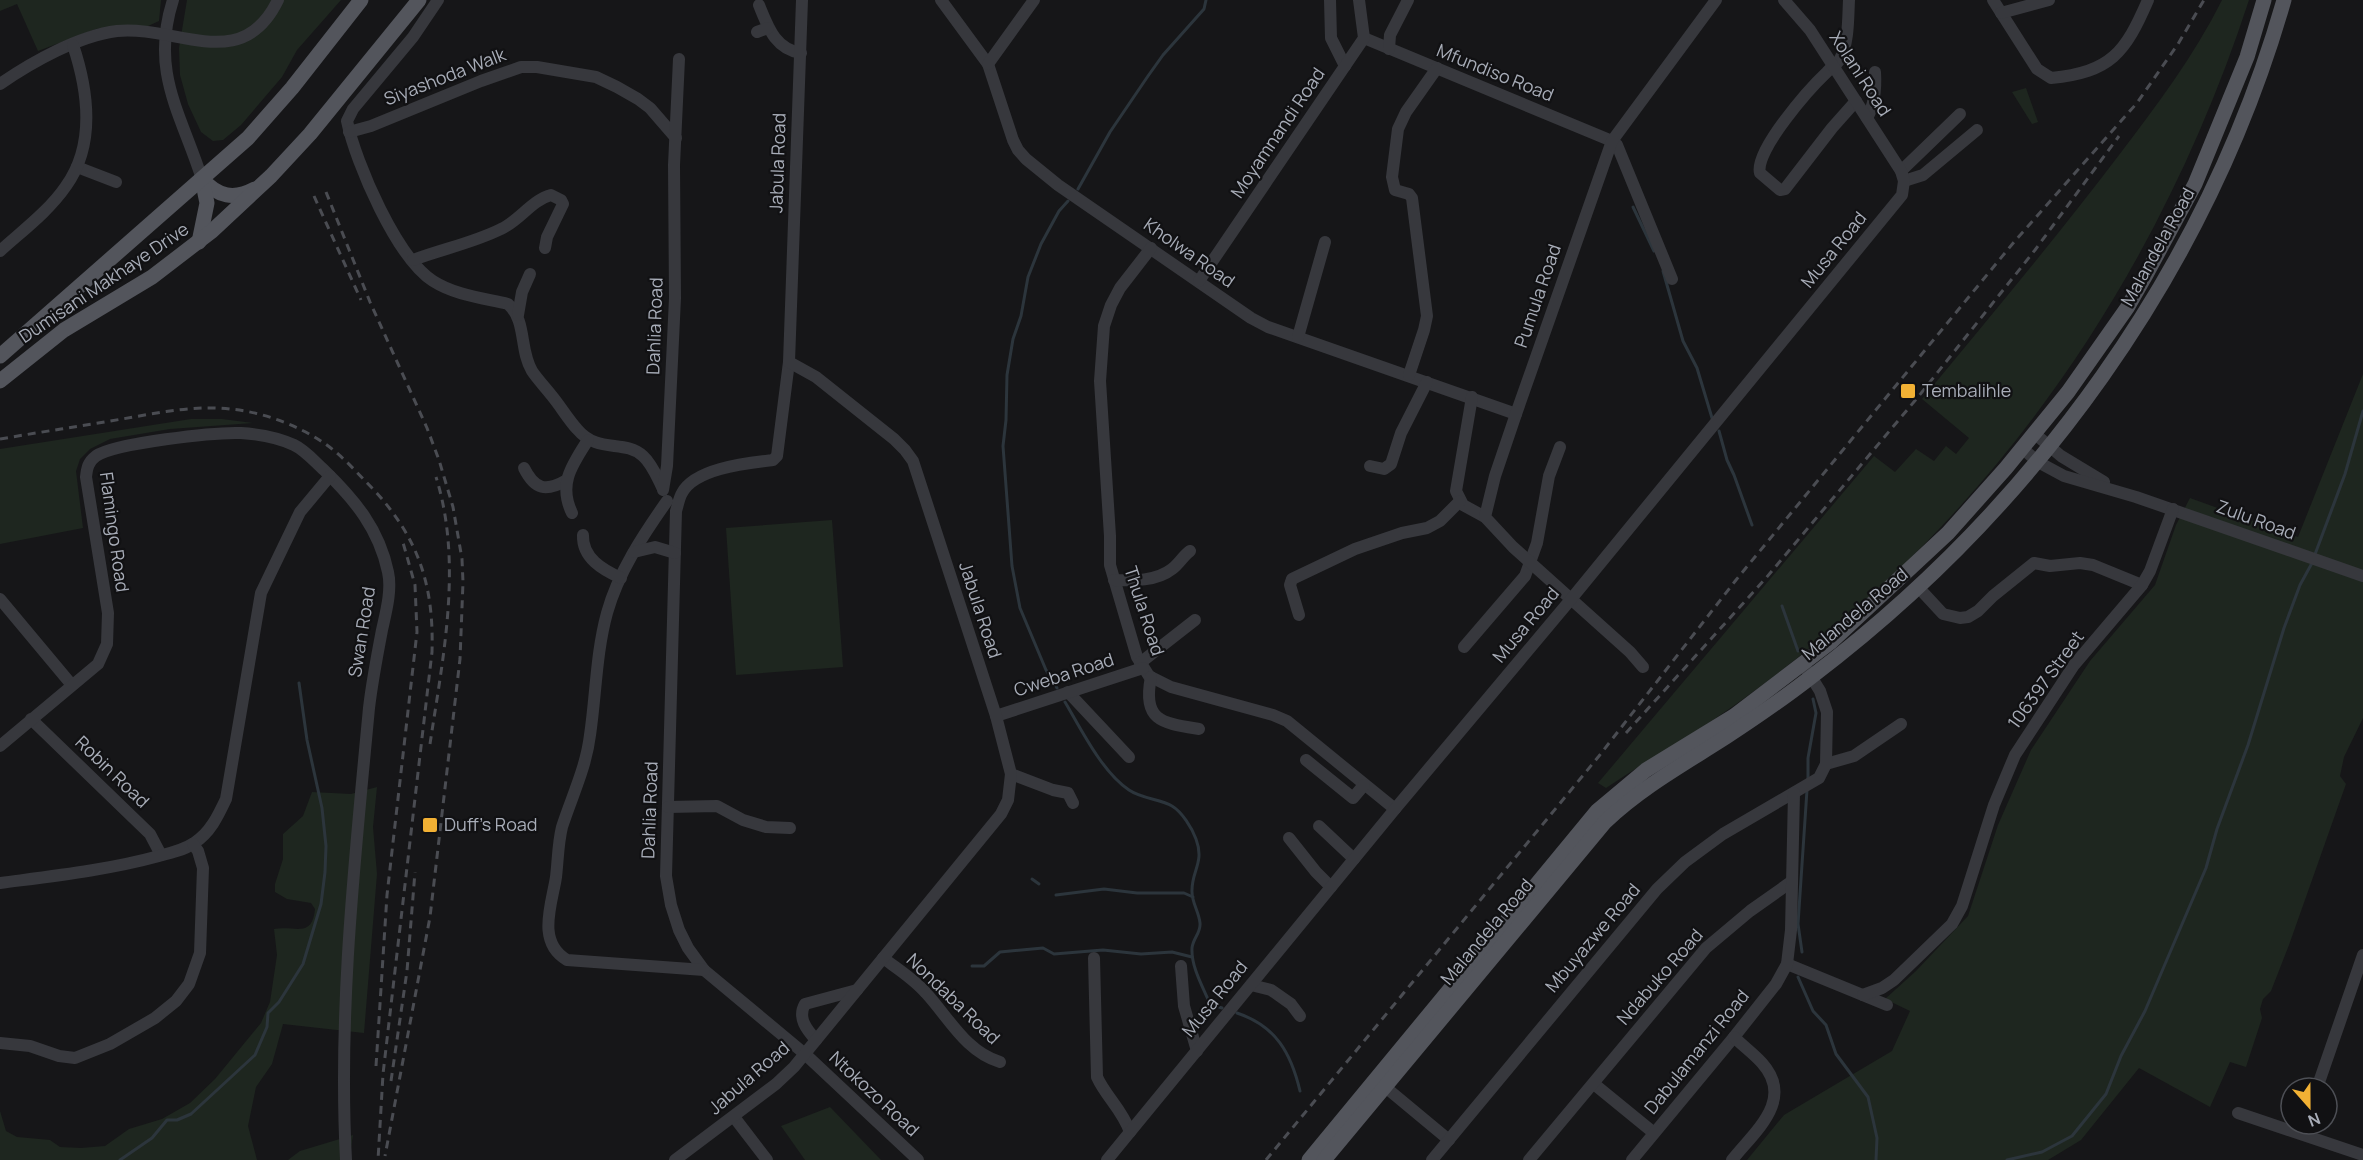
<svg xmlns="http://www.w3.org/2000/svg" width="2363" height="1160" font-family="Manrope,sans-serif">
	<rect width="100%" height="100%" fill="#161618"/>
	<g fill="#1e261f">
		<polygon points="0,0 161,0 159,21 146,27 124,25 96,29 38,51 17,4 0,11"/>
		<polygon points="187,0 341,0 297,50 282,77 241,125 223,140 213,141 201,132 188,104 180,75 179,48"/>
		<path d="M2222 0H2249C2167 251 2023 475 1817 642 1784 669 1751 694 1716 718 1680 742 1642 764 1606 788L1598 783 1874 456 1895 472 1916 449 1934 461 1946 446 1956 454 1969 438 1922 399C1989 318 2056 238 2119 155 2157 105 2194 56 2222 0Z"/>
		<polygon points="2026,88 2038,122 2032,124 2012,92"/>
		<polygon points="2363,374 2363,718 2344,757 2340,776 2346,784 2289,945 2271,991 2263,999 2260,1009 2262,1018 2246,1067 2230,1062 2210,1107 2139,1068 2081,1140 2048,1160 1747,1160 1784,1115 1892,1051 1910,1011 1885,999 1916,971 1968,916 1998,825 2031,750 2090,661 2155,585 2176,525 2190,498 2298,537"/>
		<polygon points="191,419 222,419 253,423 170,429 110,439 90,449 80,459 76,471 83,528 0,544 0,449"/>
		<polygon points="832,520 843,667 736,675 726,528"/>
		<path d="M377 787 373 827 377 874 364 1033 283 1024 272 1064 256 1087 248 1126 257 1160H0V1111L6 1131 17 1137 50 1140 60 1147 81 1148 105 1146 129 1129 162 1119 190 1103 215 1079 261 1023 270 1002 277 955 274 929C295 925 312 939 315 909L311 903 287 899 275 892V884L283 859V834L303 816 312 792 351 794Z"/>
		<polygon points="830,1107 881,1160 805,1160 781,1126"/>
		<polygon points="353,1135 349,1160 288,1160 300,1151"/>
	</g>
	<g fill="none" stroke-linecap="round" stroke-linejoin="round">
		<g stroke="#2c353c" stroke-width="3">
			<polyline points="1078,189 1110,132 1148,76 1163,55 1204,9 1206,0"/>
			<polyline points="1633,207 1654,251"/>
			<polyline points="1663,271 1683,341 1697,368 1712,418"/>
			<polyline points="1719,431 1727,460 1734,475 1752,525"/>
			<polyline points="2314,557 2345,474 2363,411"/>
			<polyline points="1782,606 1798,651"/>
			<polyline points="1057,688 1046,670 1020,608 1012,566 1003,446 1006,420 1007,375 1013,339 1021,316 1028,277 1041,244 1059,211 1068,201"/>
			<path d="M1065 702C1081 729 1102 772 1129 790 1142 799 1161 799 1172 806 1182 812 1192 828 1196 839 1205 863 1191 871 1192 892 1192 903 1199 912 1200 923 1201 933 1193 938 1192 948 1191 967 1203 987 1210 1004L1222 1008"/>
			<polyline points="1808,780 1808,758 1816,713 1813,699"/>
			<polyline points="1032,879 1039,884"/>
			<polyline points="1056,895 1104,889 1137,893 1184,893 1193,897"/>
			<polyline points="1802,952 1798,924 1807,790"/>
			<polyline points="972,966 984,966 1000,952 1043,948 1054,954 1103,950 1141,954 1172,952 1192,957"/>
			<polyline points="1798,977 1813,1011 1826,1025 1836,1054 1868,1097 1877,1138 1876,1160"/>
			<path d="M1237 1013C1276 1026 1291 1053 1300 1091"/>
			<polyline points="120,1160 152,1138 167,1120 177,1120 191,1114 255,1055 267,1027 268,1013 279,1002 303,964 321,904 325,872 326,846 322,808 307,740 299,683"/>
			<polyline points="2007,1160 2042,1152 2072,1136 2106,1094 2121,1056 2145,1011 2206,868 2217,829 2248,745 2284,628 2300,585 2312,563"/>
		</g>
		<g stroke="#37383d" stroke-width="12">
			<path d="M173 0C150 72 181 113 202 179"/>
			<path d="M438 0 413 37 353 109 347 121C356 164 397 258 433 281 455 295 482 298 508 304 527 321 519 349 532 371 538 380 546 388 552 396 561 407 568 419 577 429 598 454 624 439 643 456 652 464 657 477 662 487"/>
			<polyline points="941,0 988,64 1013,140 1018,150 1026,159 1058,185 1251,318 1268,327 1516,414"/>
			<polyline points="1330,0 1331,38 1345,66"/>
			<path d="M1849 0C1848 18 1849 42 1840 59 1837 65 1831 67 1827 72 1810 88 1754 151 1760 173L1780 190 1785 189 1832 128 1856 101"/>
			<path d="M1993 0 2037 69 2051 78C2111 72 2125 53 2148 0"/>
			<path d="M759 5C768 27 775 49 801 53"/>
			<polyline points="2001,13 2049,0"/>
			<polyline points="757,32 768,28"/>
			<polyline points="1364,38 1612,141 1617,145 1672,279"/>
			<polyline points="1389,49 1390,35 1408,0"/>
			<polyline points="988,64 1034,0"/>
			<path d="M0 84C32 62 78 36 117 31 177 25 242 75 278 0"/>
			<path d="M1867 118C1875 104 1876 88 1875 72"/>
			<polyline points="349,132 371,126 481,81 521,67 537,67 596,77 617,87 638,99 650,108 676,138"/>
			<polyline points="77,167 116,182"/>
			<polyline points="1901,171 1960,114"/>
			<polyline points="1904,181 1923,175 1977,130"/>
			<polyline points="1151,248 1120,288 1111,305 1104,326 1100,381 1110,536 1110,565 1137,657 1149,676 1171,687 1273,715 1287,721 1395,809"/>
			<path d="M0 251C22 231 49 211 66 186 96 144 88 90 73 45"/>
			<path d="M413 260C442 249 473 243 501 229 519 221 532 200 551 195L561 200 563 204 547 237 545 248"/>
			<polyline points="1199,281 1364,38 1359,0"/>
			<polyline points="518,315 522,292 530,274"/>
			<polyline points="1298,337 1325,242"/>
			<path d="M789 362 777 456 773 460C748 463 695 468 682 493 679 498 678 505 676 511L666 876 671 905 679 930 688 948 704 970 805 1054 918 1160"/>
			<polyline points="1409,375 1424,330 1427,316 1412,198 1409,194 1395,190 1392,177 1398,129 1406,112 1437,68"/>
			<polyline points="1472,397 1456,491 1463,505 1485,517"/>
			<polyline points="2034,433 2061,456 2104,482"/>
			<polyline points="2022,448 2038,462 2064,476 2136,497 2363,576"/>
			<polyline points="1370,466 1384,469 1391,464 1401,433 1427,382"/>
			<path d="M524 468C535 490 546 492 567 480"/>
			<polyline points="663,490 667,466 675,298 674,165 679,59"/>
			<path d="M667 501C643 535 618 573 607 613 596 653 596 695 590 735 586 768 572 796 562 827 558 843 558 860 556 877 552 904 536 942 567 960L704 970"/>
			<path d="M572 513C558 484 572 465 588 440"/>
			<path d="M583 535C582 558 603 570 621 578"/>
			<polyline points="634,552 655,547 675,553"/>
			<path d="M1114 580C1133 581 1157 581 1172 569 1179 564 1183 556 1190 551"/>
			<polyline points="1918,587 1943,614 1960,618 1968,617 1978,611 1993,596 2034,563 2050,566 2080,563 2093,565 2142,585"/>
			<polyline points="0,599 71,684"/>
			<polyline points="1299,615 1290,585 1292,579 1355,549 1402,533 1427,528 1440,521 1460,501"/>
			<polyline points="1464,647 1525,576 1537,543 1549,476 1560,447"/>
			<polyline points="1140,663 1195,620"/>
			<polyline points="1643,667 1630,652 1513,547 1485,517 1495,476 1516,414 1612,141 1716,0"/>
			<path d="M1151 677C1142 721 1162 723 1199 729"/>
			<polyline points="1068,692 1129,757"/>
			<polyline points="996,716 1143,668"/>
			<polyline points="31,719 150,834 161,855"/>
			<path d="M0 746 98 664 107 644 108 613 86 477C87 468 88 462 96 456 115 443 215 432 241 433 257 434 279 438 294 445 305 450 315 462 324 470 355 500 379 529 388 572 392 590 386 612 382 630 377 656 372 682 369 708 355 858 338 1010 346 1160"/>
			<polyline points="1306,760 1353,798 1364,785"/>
			<polyline points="1826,764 1854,756 1901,724"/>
			<polyline points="1011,774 1053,790 1068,793 1073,803"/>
			<polyline points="668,807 717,806 743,820 766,827 790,828"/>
			<polyline points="1319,826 1354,859"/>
			<polyline points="1289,838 1316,872 1331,887"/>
			<path d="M0 883C53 876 108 870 159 856 171 853 184 850 194 843 210 833 218 816 226 799L261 593 300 512 330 476"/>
			<path d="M883 958C898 969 914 979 926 993 949 1018 966 1052 1000 1062"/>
			<path d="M1094 958 1097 1077C1106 1097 1122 1109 1130 1132"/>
			<polyline points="1787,964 1887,1005"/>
			<polyline points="1181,966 1184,1006 1197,1051"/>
			<polyline points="1251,985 1271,990 1291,1004 1300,1016"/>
			<polyline points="1863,995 1882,988 1894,980 1952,924 1962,906 1994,805 2015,755 2074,665 2142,585 2150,571 2173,509"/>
			<path d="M816 1040C807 1030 797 1018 805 1004L857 990"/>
			<polyline points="0,1043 30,1046 59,1056 75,1058 110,1044 155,1018 176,1001 189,984 200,953 203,868 198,851 193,844"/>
			<polyline points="1378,1081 1449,1140"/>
			<polyline points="1594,1084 1654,1133"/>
			<polyline points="2317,1088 2363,955"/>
			<polyline points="2238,1113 2363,1155"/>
			<polyline points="734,1117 767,1160"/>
			<polyline points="675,1160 776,1084 794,1067 1001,814 1008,800 1011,774 996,716 913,461 905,450 894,439 816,377 789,362 802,0"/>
			<polyline points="1107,1160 1395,809 1572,598 1902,195 1904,181 1901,171 1810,30 1784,0"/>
			<polyline points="1432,1160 1657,889 1685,862 1723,834 1819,778 1826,764 1827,712 1820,691 1807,670"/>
			<polyline points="1529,1160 1706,948 1750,911 1791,882"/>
			<polyline points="1632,1160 1734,1037 1776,984 1787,964 1791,930 1794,793"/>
			<path d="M1732 1160C1755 1131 1795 1100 1762 1063 1754 1054 1743 1046 1734 1037"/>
		</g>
		<g stroke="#53555c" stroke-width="15">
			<path d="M202 179C218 197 234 200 255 189"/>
			<polyline points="199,242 207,203 202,179"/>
			<polyline points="0,356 248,138 292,88 361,0"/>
			<polyline points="0,381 64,330 152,277 212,231 271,176 310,134 419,0"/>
			<polyline points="1309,1160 1597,811 1646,770 1734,716 1831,642 1948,533 2006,468 2068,392 2127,308 2147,273 2195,184 2247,57 2264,0"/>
			<path d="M1324 1160 1605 822C1642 787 1684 764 1726 737 1755 718 1784 698 1811 677 2034 508 2207 270 2284 0"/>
		</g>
		<g stroke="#4a4c52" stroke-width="3" stroke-dasharray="8 6" stroke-linecap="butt">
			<polyline points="326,192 370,302 427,428 439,460 453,507 462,559 463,582 460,659 430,917 385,1156"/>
			<polyline points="314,196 361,300"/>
			<path d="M0 439C41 432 81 426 122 419 157 413 195 405 230 409 263 412 297 425 324 443 343 456 358 474 374 490 419 539 434 586 432 652L383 1074 378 1160"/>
			<polyline points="1626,733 1766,578 1918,397 2035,250 2119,136"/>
			<path d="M430 744C443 657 463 563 436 477"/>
			<polyline points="376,1066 387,895 417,632 415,585 402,539"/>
			<polyline points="391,1081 407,971 415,872"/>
			<polyline points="1266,1160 1599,756 1736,580 2014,242 2137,103 2178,44 2204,0"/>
		</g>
	</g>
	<g fill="#f2b134" stroke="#111113" stroke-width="2">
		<rect x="1900" y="383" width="16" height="16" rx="3"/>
		<rect x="422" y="817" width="16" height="16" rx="3"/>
	</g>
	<g text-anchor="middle" stroke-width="4.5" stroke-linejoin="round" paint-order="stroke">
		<g font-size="18" fill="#a8adb8" stroke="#111113">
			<text transform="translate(1495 73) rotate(22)" y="6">Mfundiso Road</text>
			<text transform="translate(1860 74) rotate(57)" y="6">Xolani Road</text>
			<text transform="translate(445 77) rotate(-21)" y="6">Siyashoda Walk</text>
			<text transform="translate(1278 133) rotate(-56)" y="6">Moyamnandi Road</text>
			<text transform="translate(778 163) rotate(-88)" y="6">Jabula Road</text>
			<text transform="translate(2158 247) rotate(-61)" y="6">Malandela Road</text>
			<text transform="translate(1834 250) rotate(-51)" y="6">Musa Road</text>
			<text transform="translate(1189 253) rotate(35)" y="6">Kholwa Road</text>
			<text transform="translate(104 283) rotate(-34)" y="6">Dumisani Makhaye Drive</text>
			<text transform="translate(1538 296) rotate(-71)" y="6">Pumula Road</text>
			<text transform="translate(655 326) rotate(-88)" y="6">Dahlia Road</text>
			<text transform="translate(2256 520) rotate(20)" y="6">Zulu Road</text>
			<text transform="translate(114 532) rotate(82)" y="6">Flamingo Road</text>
			<text transform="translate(980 610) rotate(72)" y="6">Jabula Road</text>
			<text transform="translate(1144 611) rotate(72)" y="6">Thula Road</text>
			<text transform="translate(1855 614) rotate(-40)" y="6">Malandela Road</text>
			<text transform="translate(1526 625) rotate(-50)" y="6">Musa Road</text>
			<text transform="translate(362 632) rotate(-81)" y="6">Swan Road</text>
			<text transform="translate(1064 675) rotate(-18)" y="6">Cweba Road</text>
			<text transform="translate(2046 680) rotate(-54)" y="6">106397 Street</text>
			<text transform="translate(112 772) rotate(44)" y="6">Robin Road</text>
			<text transform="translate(650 810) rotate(-88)" y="6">Dahlia Road</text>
			<text transform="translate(1487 932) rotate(-50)" y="6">Malandela Road</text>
			<text transform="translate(1593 938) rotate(-50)" y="6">Mbuyazwe Road</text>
			<text transform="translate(1660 977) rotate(-49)" y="6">Ndabuko Road</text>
			<text transform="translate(953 999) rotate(44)" y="6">Nondaba Road</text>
			<text transform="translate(1215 999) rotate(-51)" y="6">Musa Road</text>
			<text transform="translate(1697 1052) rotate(-51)" y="6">Dabulamanzi Road</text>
			<text transform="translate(749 1078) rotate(-41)" y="6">Jabula Road</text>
			<text transform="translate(874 1094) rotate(43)" y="6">Ntokozo Road</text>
		</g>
		<g font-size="18" fill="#a8adb8" stroke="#111113" text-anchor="start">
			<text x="1922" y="397">Tembalihle</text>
			<text x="444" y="831">Duff's Road</text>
		</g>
	</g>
	<g transform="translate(2309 1106) rotate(159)"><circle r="28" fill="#111113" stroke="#4d4f55" stroke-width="1.5"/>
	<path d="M0-4.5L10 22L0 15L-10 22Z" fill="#f2b134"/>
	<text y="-9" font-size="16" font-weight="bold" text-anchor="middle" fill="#a8adb8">N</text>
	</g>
</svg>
